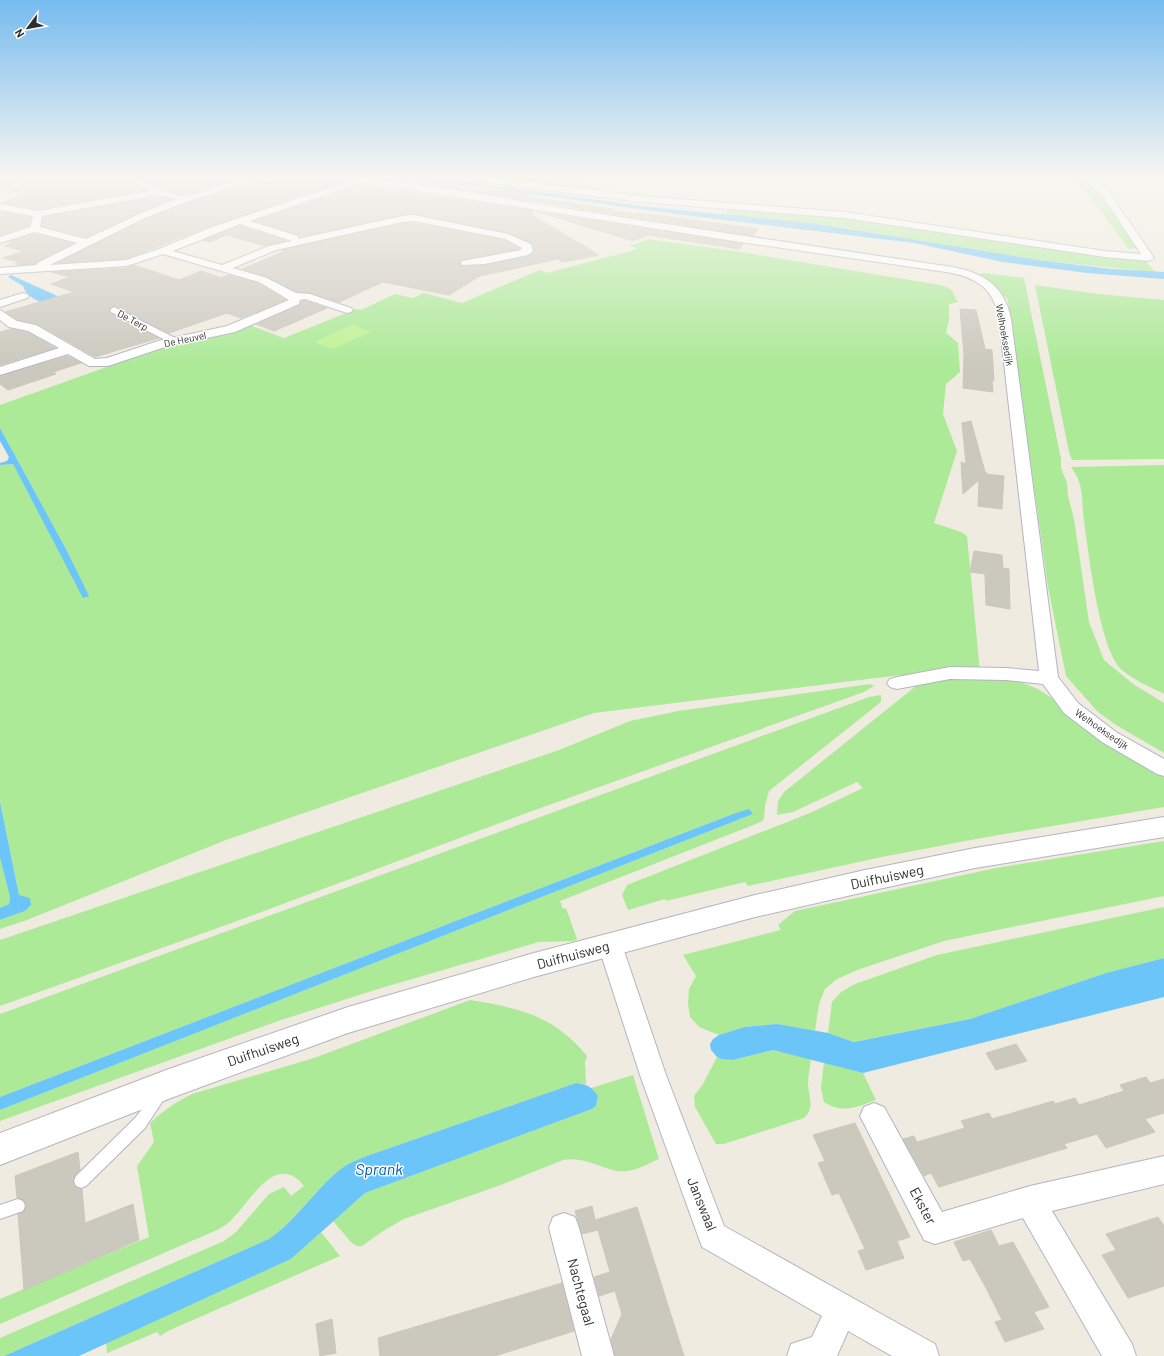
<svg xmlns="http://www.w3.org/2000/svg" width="1164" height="1356" font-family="Barlow,sans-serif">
	<rect width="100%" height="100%" fill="#f0ebe0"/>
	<g fill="#acea98">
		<polygon points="479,176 582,176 582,190"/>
		<path d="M1065 176C1070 176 1077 175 1081 176 1097 182 1133 233 1141 248L1129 249 1083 188Z"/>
		<polygon points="727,208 832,216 1143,258 1155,272 1046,261 965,249 847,228 727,215"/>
		<polygon points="648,239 741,252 940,285 951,289 958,302 949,304 949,320 946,333 958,343 960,372 946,384 943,414 957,451 934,523 961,532 967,536 980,672 943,672 892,676 594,713 226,840 27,920 0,929 0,920 25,911 19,895 0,802 0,465 13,464 84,598 66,549 0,428 0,405 160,348 249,325 284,338 356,309 361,310 395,294 413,298 424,293 462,303 540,270 547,273 638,249 630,246"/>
		<polygon points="985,273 1024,278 1061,459 1061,468 1067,483 1068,496 1074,519 1089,622 1104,660 1133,684 1164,703 1164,753 1116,725 1098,712 1066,676 1048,587 1008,300 993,284 978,276 978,274"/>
		<polygon points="1035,285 1098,294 1164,300 1164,459 1072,460 1069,452"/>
		<path d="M1164 465V694C1150 687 1134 680 1122 670 1099 649 1089 554 1084 521 1081 499 1085 486 1071 467Z"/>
		<polygon points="939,677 1010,678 1038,689 1052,698 1074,718 1164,775 1164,807 976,839 882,857 748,886 745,882 666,901 665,899 628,910 622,895 627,885 810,813 863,788 857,782 793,812 777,815 778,801 784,792 916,686 925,680"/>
		<polygon points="870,684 874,686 864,692 524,814 240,920 0,1006 0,940 559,750 630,721 678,711"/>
		<polygon points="881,695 881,702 769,791 765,806 764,819 761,822 560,901 563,909 566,908 577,939 574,941 539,942 378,989 278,1021 0,1121 0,1110 753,814 733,814 0,1097 0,1014 869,697"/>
		<polygon points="1164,841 1164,896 944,941 860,969 837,979 825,989 819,1004 815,1031 777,1024 744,1027 719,1035 699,1027 690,1017 688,1004 689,989 696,976 683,955 781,930 778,925 795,911 996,868"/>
		<polygon points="0,858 10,897 9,904 0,908"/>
		<polygon points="1164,907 1164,958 1106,973 970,1019 854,1042 828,1033 832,1002 841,992 855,984 937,955"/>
		<path d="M470 1000C520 1008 553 1015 587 1056L585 1062 586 1084 576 1083 364 1157C357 1160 349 1163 342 1168 315 1189 297 1220 269 1239L4 1356H0V1338L224 1241 236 1232 269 1194 284 1187 291 1196 304 1186C277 1152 252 1198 234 1217 229 1223 223 1227 217 1230L0 1324V1299L149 1237 137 1166 154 1142 150 1123C163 1111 176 1102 192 1094L314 1058Z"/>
		<path d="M773 1050 811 1059C810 1067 808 1076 808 1085 809 1098 815 1108 804 1118L724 1144H716L695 1107 694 1096 703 1084 717 1057 733 1060Z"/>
		<path d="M824 1062 863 1073 876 1100C858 1107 841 1114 824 1102L821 1088Z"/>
		<path d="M633 1075 659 1159C649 1163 638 1170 627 1171 607 1174 588 1155 563 1160L498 1186 404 1219 383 1231 362 1246H357L351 1242 333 1221 365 1193 592 1109 596 1106 598 1096 591 1088Z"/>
		<polygon points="321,1232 340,1256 170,1330 160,1336 157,1332 107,1353 106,1343 291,1259"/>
	</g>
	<polygon fill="#c0f294" points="352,325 371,332 333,349 314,342"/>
	<g fill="#6bc5f9">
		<polygon points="380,176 420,176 650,207 811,223 1046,261 1112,269 1164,272 1164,279 1087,273 1003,262 914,243 675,214 481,187"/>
		<path d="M11 275 84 308C66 307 30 307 23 286L8 277Z"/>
		<polygon points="0,428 66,549 89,596 83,598 13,464 0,465 0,463 7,461 9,457 0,441"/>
		<polygon points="0,802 19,895 30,898 31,905 25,911 0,920 0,908 9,904 10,897 0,858"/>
		<polygon points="749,809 753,814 0,1110 0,1097 733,814"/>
		<polygon points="1164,958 1164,997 863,1073 773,1050 733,1060 722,1059 717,1057 711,1050 710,1044 713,1039 719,1035 744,1027 777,1024 828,1033 854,1042 970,1019 1106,973"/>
		<path d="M576 1083C587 1084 592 1087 598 1096L596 1106 592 1109 365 1193 291 1259 79 1356H4L269 1239C297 1220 315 1189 342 1168 349 1163 357 1160 364 1157Z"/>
	</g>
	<g fill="#cbc9be" stroke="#ccc7b9">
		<polygon points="0,176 27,176 7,185 7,187 10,190 17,189 45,176 117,176 145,190 38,209 1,203 25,193 0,190"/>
		<polygon points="131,176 227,176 235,179 197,192 184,194 168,191"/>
		<polygon points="299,176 314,176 319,180 340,183 211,226 126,259 57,263 146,219 189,202 247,184 294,180"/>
		<polygon points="360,185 533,211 532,215 599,255 569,261 562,262 558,259 480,276 449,295 383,282 339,302 310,293 296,292 268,277 242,269 285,251 281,250 402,223 414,223 504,240 520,249 462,260 460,264 462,266 485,265 528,256 534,252 532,243 509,233 414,214 402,215 300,237 298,235 255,221"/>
		<polygon points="473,186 531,195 526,197 613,209 611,211 672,217 758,229 752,236 448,187 462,189"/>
		<polygon points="157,197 171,199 86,237 42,226 43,217"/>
		<polygon points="3,212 31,217 29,226 0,235 0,213"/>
		<polygon points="538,212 727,241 744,244 739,249 648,235 633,241"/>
		<polygon points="240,226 286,241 265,246 227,235 210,242 203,240"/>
		<polygon points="35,234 73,243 35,264 20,265 15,264 19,262 3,258 23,251 5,246 13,243 9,242"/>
		<polygon points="134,265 179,280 201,271 221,278 228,275 258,283 286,300 241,318 227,313 169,333 113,306 109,310 110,313 159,338 95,357 37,324 18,320 5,312 74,292 51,284 70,277 51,272 127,268"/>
		<polygon points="301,301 305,301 327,308 274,331 256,324 300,305"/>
		<polygon points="960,309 976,310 985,349 992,350 994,381 992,380 993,392 963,388 964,355"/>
		<polygon points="11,329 27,332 55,348 0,365 0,332"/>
		<polygon points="68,356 81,363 53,372 56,374 8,390 0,384 0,376"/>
		<polygon points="971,421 985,472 987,473 986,474 1004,476 1002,509 978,506 979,480 963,494 961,462 966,464 962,423"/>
		<polygon points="974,551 1002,555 1003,568 1009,569 1010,609 986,605 985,574 970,572"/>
		<polygon points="1016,1044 1027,1061 996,1070 986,1053"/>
		<polygon points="1146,1077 1150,1083 1164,1079 1164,1113 1145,1119 1155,1132 1106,1148 1097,1134 1064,1144 1067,1148 939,1187 931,1173 924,1176 903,1139 914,1136 917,1142 965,1128 961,1121 989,1113 992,1119 1053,1101 1055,1104 1075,1098 1079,1105 1124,1091 1120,1085"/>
		<polygon points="855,1123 910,1237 897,1241 904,1258 866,1270 858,1251 865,1249 839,1193 832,1195 818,1163 825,1161 813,1135"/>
		<polygon points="78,1152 80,1170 75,1175 73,1182 75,1187 82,1189 85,1223 133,1204 139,1240 24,1290 18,1214 24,1212 26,1205 24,1200 17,1198 15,1176"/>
		<polygon points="592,1206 595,1220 637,1207 684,1356 615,1356 611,1339 622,1314 615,1291 599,1296 594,1277 610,1272 598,1230 582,1234 575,1211"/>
		<polygon points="1158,1217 1164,1226 1164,1286 1128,1298 1102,1255 1116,1250 1106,1234"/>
		<polygon points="991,1230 999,1246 1013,1242 1049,1307 1034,1312 1044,1329 1005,1342 995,1322 1002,1320 986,1288 970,1259 963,1261 954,1242"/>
		<polygon points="562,1283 574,1331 495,1356 380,1356 378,1338"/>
		<polygon points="332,1319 336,1353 320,1356 316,1324"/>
	</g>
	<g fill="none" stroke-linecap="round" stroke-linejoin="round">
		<defs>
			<g id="service">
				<polygon points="239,176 244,176 248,180 244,181"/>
				<polygon points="160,1090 165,1092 166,1096 145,1128 86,1186 81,1188 76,1186 74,1181 76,1176 135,1118 155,1092"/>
				<polygon points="18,1199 23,1201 25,1206 23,1211 0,1219 0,1205"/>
			</g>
			<polygon id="pedestrian" points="114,307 177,339 179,341 177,343 171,343 111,312 110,310"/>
			<g id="minor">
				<polygon points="31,176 44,176 16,188 10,188 8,186"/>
				<path d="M118 176C143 176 160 194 184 196 197 197 231 180 246 177 263 175 281 176 298 176L294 179 247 183 189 201 145 218 50 265 126 260 159 249 212 227 347 182 319 179 315 176C398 176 481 195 562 208 690 228 818 247 946 266 980 271 1004 283 1011 319L1058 677 1078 703 1116 732 1164 759V776L1157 774 1102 742 1064 713 1043 684 1006 680 950 679 897 689 890 687 887 683 890 679 897 677 950 667 1006 668 1039 671 999 319C994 288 976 277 946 272L727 240 405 189 360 183 250 221 298 236V239L402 216 414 215 508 234 531 244 533 251 528 255 485 264 462 265 461 263 462 261 521 250 522 248 505 239 414 221 402 222 276 250 233 268 267 278 296 293 310 294 351 308 353 310 351 312 347 313 305 299 300 300 299 304 235 332 165 347 108 366H89L68 354 0 375V367L59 348 28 331 9 327 0 320V310L17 321 36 325 95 359 107 358 158 341 227 326 289 300 259 282 163 254 127 266 0 274V268L36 265 37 263 77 243 35 232 0 243V237L30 227 33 216 0 210V204L38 211 150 191ZM157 195 176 199 139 214 86 239 40 227 42 216ZM240 224 292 241 269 246 222 265 173 251Z"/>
				<polygon points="453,176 481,176 641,196 845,212 1105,251 1141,254 1100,192 1078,176 1088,176 1106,188 1154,258 1149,261 1105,257 845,218 641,202 457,179"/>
				<polygon points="23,293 27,294 29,296 27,298 0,307 0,300"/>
				<polygon points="610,935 619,938 622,945 666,1075 724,1226 935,1344 939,1356 892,1356 848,1331 837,1356 787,1356 791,1344 812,1337 822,1316 702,1247 640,1075 598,945 601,938"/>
				<polygon points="874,1103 884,1107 942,1212 1030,1186 1164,1156 1164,1184 1052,1211 1132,1344 1136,1356 1102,1356 1023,1218 935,1244 924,1240 860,1116 864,1107"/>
				<polygon points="564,1213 575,1217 579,1228 614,1356 582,1356 549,1228 553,1217"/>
			</g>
			<polygon id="secondary" points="1164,817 1164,837 975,868 865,892 755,917 534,977 348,1033 171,1098 0,1165 0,1133 169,1069 348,1007 534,953 755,895 865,870 975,848"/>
		</defs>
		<use href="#service" stroke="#b4b4c2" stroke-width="2"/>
		<use href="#pedestrian" stroke="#b4b4c2" stroke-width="2"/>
		<use href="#minor" stroke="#b4b4c2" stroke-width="2"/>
		<use href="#secondary" stroke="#b4b4c2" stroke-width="2"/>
		<use href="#service" fill="#fff" fill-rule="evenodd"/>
		<use href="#pedestrian" fill="#fff" fill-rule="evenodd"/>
		<use href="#minor" fill="#fff" fill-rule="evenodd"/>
		<use href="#secondary" fill="#fff" fill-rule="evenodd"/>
	</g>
	<linearGradient id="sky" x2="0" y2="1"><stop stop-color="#76bbef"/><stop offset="0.48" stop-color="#f8f6f1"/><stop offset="1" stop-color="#f8f6f1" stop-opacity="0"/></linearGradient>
	<rect width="1164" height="366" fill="url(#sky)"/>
	<g text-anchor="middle" stroke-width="3" stroke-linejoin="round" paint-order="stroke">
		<g font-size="10" fill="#2e2e2e" stroke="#fff">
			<text transform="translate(133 320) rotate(28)" y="4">De Terp</text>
			<text transform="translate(1005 335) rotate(80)" y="4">Welhoeksedijk</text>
			<text transform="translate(185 339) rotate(-12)" y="4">De Heuvel</text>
			<text transform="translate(1102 729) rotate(35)" y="4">Welhoeksedijk</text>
		</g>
		<g font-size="14" fill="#2e2e2e" stroke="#fff">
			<text transform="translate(887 877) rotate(-12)" y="5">Duifhuisweg</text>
			<text transform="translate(573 955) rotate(-15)" y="5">Duifhuisweg</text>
			<text transform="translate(263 1050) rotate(-19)" y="5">Duifhuisweg</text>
			<text transform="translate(702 1204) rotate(68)" y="5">Janswaal</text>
			<text transform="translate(923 1206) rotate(62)" y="5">Ekster</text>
			<text transform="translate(581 1292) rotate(75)" y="5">Nachtegaal</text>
		</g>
		<g font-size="16" font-style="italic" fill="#0160ae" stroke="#fff">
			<text x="379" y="1175">Sprank</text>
		</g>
	</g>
	<g transform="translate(28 28) rotate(238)" stroke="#ffffff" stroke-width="3" paint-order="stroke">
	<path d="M0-3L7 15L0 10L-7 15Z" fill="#2e2e2e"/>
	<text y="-6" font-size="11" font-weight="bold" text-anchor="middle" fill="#2e2e2e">N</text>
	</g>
</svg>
